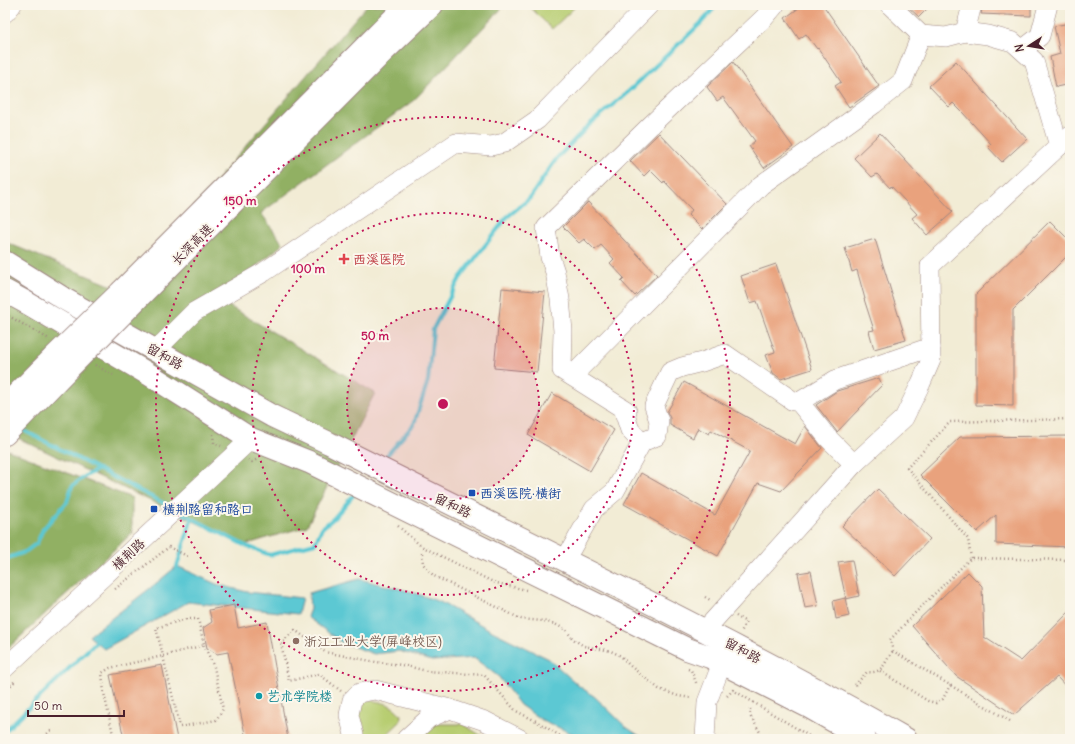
<svg xmlns="http://www.w3.org/2000/svg" width="1075" height="744" font-family="Delius,'LXGW WenKai TC',sans-serif">
	<rect width="100%" height="100%" fill="#fbf7ec"/>
	<filter id="ink" filterUnits="userSpaceOnUse"><feTurbulence type="fractalNoise" baseFrequency=".025" numOctaves="2"/><feDisplacementMap in="SourceGraphic" scale="8" xChannelSelector="R" yChannelSelector="G"/><feConvolveMatrix kernelMatrix="1 2 1 2 8 2 1 2 1" color-interpolation-filters="sRGB"/></filter>
	<filter id="wash" filterUnits="userSpaceOnUse"><feTurbulence type="fractalNoise" baseFrequency=".012" numOctaves="4" result="noise"/><feDisplacementMap in="SourceGraphic" scale="16" xChannelSelector="R" yChannelSelector="G"/><feGaussianBlur stdDeviation="0.9" result="paint"/><feColorMatrix in="noise" values="0 0 0 0 0 0 0 0 0 0 0 0 0 0 0 0 0 1.4 0 .05"/><feComposite in="paint" operator="in"/></filter>
	<g filter="url(#wash)">
		<rect width="100%" height="100%" fill="#f2ecd5"/>
		<g fill="#b7cd71" stroke="#80764e">
			<polygon points="528,5 577,5 552,29"/>
			<path d="M362 699C378 702 390 701 401 715L400 722 382 739H356L354 704Z"/>
			<polygon points="432,724 462,724 487,739 418,739"/>
		</g>
		<g fill="#91b063" stroke="#6e6847">
			<polygon points="367,5 505,5 414,100 261,213 283,244 217,299 375,393 307,526 244,545 5,432 5,242 122,290"/>
			<polygon points="5,449 132,498 132,533 5,651"/>
		</g>
		<g fill="#5bc8d3" stroke="#52747f">
			<polygon points="177,566 216,584 247,592 302,598 298,614 188,602 104,649 89,636 154,585"/>
			<polygon points="359,579 412,592 440,602 492,631 549,659 579,686 595,697 626,727 644,739 584,739 542,720 520,705 499,677 474,658 432,661 399,651 374,654 341,642 307,617 310,609 309,593"/>
		</g>
		<g fill="none" stroke-linecap="round" stroke-linejoin="round">
			<g stroke="#5bc8d3" stroke-width="4">
				<polyline points="19,428 171,507"/>
				<polyline points="381,462 414,424 428,381 433,329 460,278 507,217 529,199 557,158 590,124 628,92 701,23 717,5"/>
				<polyline points="180,512 244,545 270,555 315,543 322,528 334,518 356,492"/>
				<polyline points="5,559 25,552 37,543 43,529 67,502 72,486 87,475 99,469"/>
				<polyline points="177,566 192,518"/>
				<polyline points="5,731 96,642"/>
			</g>
		</g>
		<g id="blocks">
			<g fill="#e9a27d">
				<polygon points="803,5 823,5 879,86 849,107 835,86 841,82 818,48 817,49 806,34 799,39 785,18"/>
				<polygon points="906,5 931,5 919,17"/>
				<polygon points="983,5 1031,5 1031,16 981,14"/>
				<polygon points="1070,23 1070,84 1056,87 1050,57 1060,54 1054,26"/>
				<polygon points="956,61 1027,139 1002,162 988,147 991,144 963,113 953,103 949,107 929,86"/>
				<polygon points="733,62 793,147 764,168 749,146 755,141 723,97 717,101 707,87"/>
				<polygon points="659,133 727,204 702,229 688,215 692,210 664,181 663,183 650,170 644,176 630,161"/>
				<polygon points="880,133 953,212 927,235 912,218 917,214 891,186 890,188 877,174 872,177 854,158"/>
				<polygon points="588,202 657,275 635,296 621,281 624,278 610,263 614,259 601,245 595,250 584,239 579,243 563,227"/>
				<polygon points="1050,221 1070,241 1070,253 1013,310 1013,406 976,405 976,294"/>
				<polygon points="875,239 906,340 874,349 869,331 874,330 864,299 865,299 857,270 852,272 845,248"/>
				<polygon points="776,264 812,369 781,379 773,373 766,355 775,352 757,301 750,303 741,276"/>
				<polygon points="502,288 545,292 537,372 494,368"/>
				<polygon points="879,378 882,385 837,432 816,405 837,391"/>
				<polygon points="684,382 795,444 805,426 822,448 781,491 758,483 718,556 624,504 641,473 715,515 750,451 711,430 709,434 698,428 693,438 670,425 670,418 667,412"/>
				<polygon points="552,393 614,430 590,471 528,435"/>
				<polygon points="1070,436 1070,547 996,544 996,515 977,532 920,475 960,437"/>
				<polygon points="878,489 930,539 895,576 842,526"/>
				<polygon points="852,560 859,596 846,599 838,562"/>
				<polygon points="811,571 818,606 805,608 798,573"/>
				<polygon points="968,572 982,586 984,637 1021,661 1070,611 1070,691 1057,677 1014,715 956,676 912,626"/>
				<polygon points="845,598 849,616 836,619 833,601"/>
				<polygon points="234,605 238,628 267,622 288,739 246,739 228,652 217,654 207,648 203,628 212,622 209,610"/>
				<polygon points="162,665 177,739 124,739 110,675"/>
			</g>
		</g>
	</g>
	<g filter="url(#ink)">
		<use href="#blocks" fill-opacity="0" stroke="#9e8680" stroke-width="1"/>
		<g fill="none" stroke-linecap="round" stroke-linejoin="round">
			<defs>
				<g id="minor">
					<polyline points="890,5 921,35 946,37 965,32 988,35 1013,42 1034,61 1059,146"/>
					<polyline points="5,13 12,5"/>
					<polyline points="965,32 972,5"/>
					<polyline points="1022,50 1040,36 1048,5"/>
					<polyline points="156,350 194,312 264,272 456,143 491,146 504,143 537,120 649,5"/>
					<polyline points="572,376 761,185 874,104 903,81 921,35"/>
					<polyline points="799,402 835,380 931,347"/>
					<polyline points="642,443 630,430 625,415 627,411 562,370 563,331 560,299 555,272 550,257 546,228 651,125 764,18 775,5"/>
					<polyline points="565,560 594,509 615,491 642,442 657,436 659,421 654,406 670,372 682,367 702,362 725,354 793,401 799,402 828,438 854,464"/>
					<polyline points="705,630 854,464 904,418 921,383 931,360 930,266 1070,136"/>
					<polyline points="5,668 251,439"/>
					<polyline points="355,739 349,715 352,700 359,693 375,690 450,709"/>
					<polyline points="406,739 429,718 450,709 485,721 520,739"/>
					<polyline points="705,739 707,702 722,663"/>
				</g>
				<g id="major">
					<path d="M5 262 66 300 272 416 329 443C522 540 718 632 906 739"/>
					<polyline points="5,291 27,303 150,375 251,439 309,462 687,649 710,657 809,707 865,739"/>
				</g>
				<g id="highway">
					<polyline points="122,291 407,5"/>
					<polyline points="135,301 384,51 432,5"/>
					<polyline points="5,406 54,357"/>
					<polyline points="5,434 69,368"/>
				</g>
			</defs>
			<use href="#minor" stroke="#9e8680" stroke-width="20"/>
			<use href="#major" stroke="#9e8680" stroke-width="24"/>
			<use href="#highway" stroke="#9e8680" stroke-width="24"/>
			<g stroke="#9e8680" stroke-width="2.5" stroke-dasharray="1 3" stroke-linecap="butt">
				<polyline points="5,314 49,339"/>
				<polyline points="95,365 113,375"/>
				<polyline points="213,434 214,443 221,446"/>
				<polyline points="248,460 252,462 258,459"/>
				<polyline points="398,526 421,546 493,582 526,590"/>
				<polyline points="422,553 423,564 434,576 521,619 543,621 555,624 566,630 573,639 584,646 611,651 621,656 629,665 659,689 678,696 692,698"/>
				<polyline points="971,558 968,539 907,468 950,422 1070,419"/>
				<polyline points="115,589 169,547 189,557"/>
				<polyline points="705,597 712,601"/>
				<polyline points="736,616 746,622 741,632"/>
				<polygon points="186,619 198,619 204,645 163,656 156,628"/>
				<polyline points="688,669 691,670 697,685"/>
				<polyline points="880,671 928,701 936,703 943,699 950,685"/>
				<path d="M855 685 867 672C884 674 884 662 893 651"/>
				<polyline points="5,691 15,681"/>
				<polyline points="341,691 319,674 289,681 281,643 295,630 325,652 376,662 402,665 427,671 484,675 516,711 536,721 565,739"/>
				<polyline points="727,696 733,690 814,739"/>
				<polyline points="1066,700 1070,695"/>
				<polyline points="750,709 751,717 764,739"/>
				<polyline points="1010,721 893,651 890,640 914,614 971,558 1070,560"/>
				<polyline points="41,739 52,730"/>
				<polyline points="114,739 104,693 102,673 110,668 163,656 180,727 216,720 223,709 214,667 204,645"/>
			</g>
			<use href="#minor" stroke="#fff" stroke-width="19"/>
			<use href="#major" stroke="#fff" stroke-width="22"/>
			<use href="#highway" stroke="#fff" stroke-width="22"/>
			<defs>
				<g id="highway-bridge">
					<polyline points="54,357 122,291"/>
					<polyline points="69,368 135,301"/>
				</g>
			</defs>
			<use href="#highway-bridge" stroke="#9e8680" stroke-width="24" stroke-linecap="butt"/>
			<use href="#highway-bridge" stroke="#fff" stroke-width="22"/>
		</g>
	</g>
	<circle cx="443" cy="404" r="96" fill="#c2185b" fill-opacity=".12"/>
	<g fill="none" stroke="#c2185b" stroke-width="2" stroke-dasharray="2 4">
		<circle cx="443" cy="404" r="96"/>
		<circle cx="443" cy="404" r="191"/>
		<circle cx="443" cy="404" r="287"/>
	</g>
	<path fill="#e0444e" stroke="#fbf7ec" stroke-width="1.5" d="M342 253h4v4h4v4h-4v4h-4v-4h-4v-4h4z"/>
	<g fill="#1a4fb4" stroke="#fbf7ec" stroke-width="1.5">
		<rect x="468" y="489" width="8" height="8" rx="2"/>
		<rect x="150" y="505" width="8" height="8" rx="2"/>
	</g>
	<circle fill="#8d6e63" stroke="#fbf7ec" stroke-width="1.5" cx="296" cy="641" r="4"/>
	<circle fill="#0f9aa8" stroke="#fbf7ec" stroke-width="1.5" cx="259" cy="696" r="4"/>
	<g text-anchor="middle" stroke-width="4" stroke-linejoin="round" paint-order="stroke">
		<g font-size="13" fill="#4a1f2b" stroke="#fbf7ec">
			<text transform="translate(192 244) rotate(-45)" y="5">长深高速</text>
			<text transform="translate(165 356) rotate(29)" y="5">留和路</text>
			<text transform="translate(453 505) rotate(26)" y="5">留和路</text>
			<text transform="translate(128 554) rotate(-43)" y="5">横荆路</text>
			<text transform="translate(743 650) rotate(28)" y="5">留和路</text>
		</g>
		<g font-size="13" fill="#be3a42" stroke="#fbf7ec" text-anchor="start">
			<text x="353" y="264">西溪医院</text>
		</g>
		<g font-size="13" fill="#164399" stroke="#fbf7ec" text-anchor="start">
			<text x="480" y="498">西溪医院·横街</text>
			<text x="162" y="514">横荆路留和路口</text>
		</g>
		<g font-size="13" fill="#785e54" stroke="#fbf7ec" text-anchor="start">
			<text x="304" y="646">浙江工业大学(屏峰校区)</text>
		</g>
		<g font-size="13" fill="#0d838f" stroke="#fbf7ec" text-anchor="start">
			<text x="267" y="701">艺术学院楼</text>
		</g>
	</g>
	<circle cx="443" cy="404" r="6" fill="#c2185b" stroke="#fbf7ec" stroke-width="2"/>
	<g font-size="12" text-anchor="middle" font-weight="bold" fill="#c2185b" stroke="#fbf7ec" stroke-width="4" stroke-linejoin="round" paint-order="stroke">
		<text x="240" y="205">150 m</text>
		<text x="308" y="273">100 m</text>
		<text x="375" y="340">50 m</text>
	</g>
	<rect width="1075" height="744" fill="none" stroke="#fbf7ec" stroke-width="20"/>
	<g transform="translate(1029 46) rotate(258)" stroke="#fbf7ec" stroke-width="3" paint-order="stroke">
	<path d="M0-3L7 15L0 10L-7 15Z" fill="#4a1f2b"/>
	<text y="-6" font-size="11" font-weight="bold" text-anchor="middle" fill="#4a1f2b">N</text>
	</g>
	<path d="M28 710v6h96v-6" fill="none" stroke="#4a1f2b" stroke-width="2"/>
	<text x="34" y="710" font-size="12" fill="#4a1f2b" stroke="#fbf7ec" stroke-width="3" paint-order="stroke">50 m</text>
</svg>
